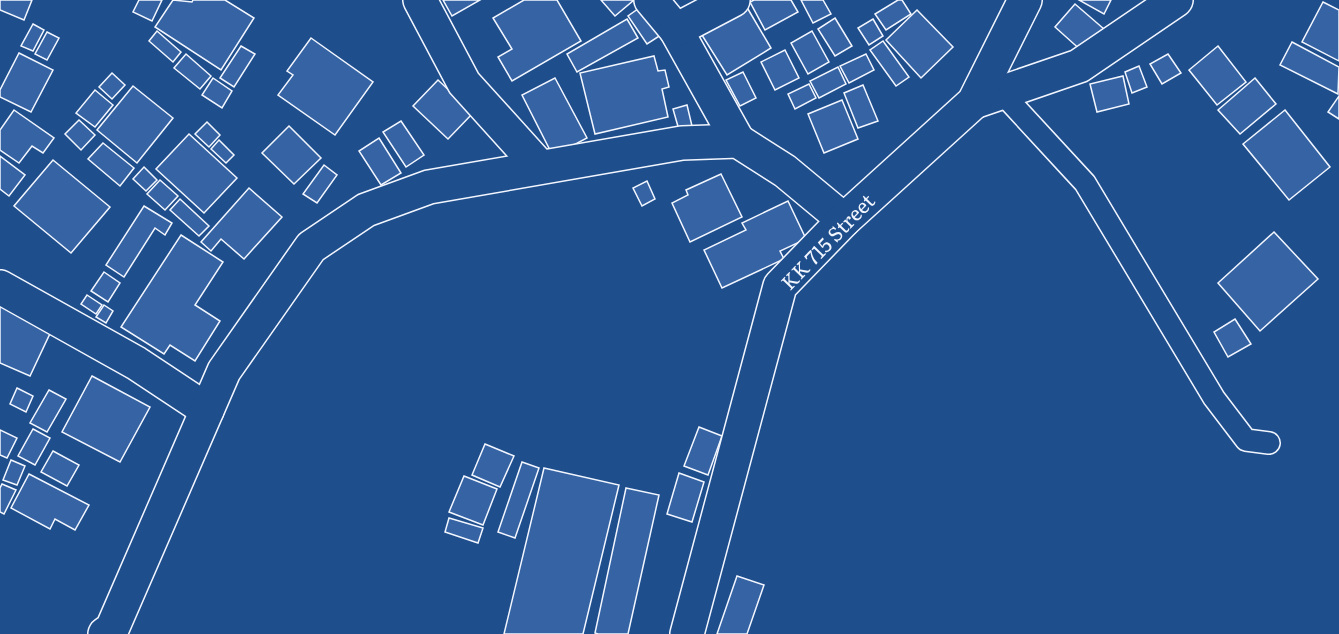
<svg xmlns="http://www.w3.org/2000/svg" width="1339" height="634" font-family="Literata,serif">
	<rect width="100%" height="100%" fill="#1f4e8c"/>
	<g fill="#3563a3" stroke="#f2f6ff" stroke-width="1.5">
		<polygon points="0,0 32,0 24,20 0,10"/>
		<polygon points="139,0 162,0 152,21 133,12"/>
		<polygon points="173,0 192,2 193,0 225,0 254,18 221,70 155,27"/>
		<polygon points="443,0 480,0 452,16"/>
		<polygon points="524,0 557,0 581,41 512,81 498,57 512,49 493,18"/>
		<polygon points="601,0 634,0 615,16"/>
		<polygon points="754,0 791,0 798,12 765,30 750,2"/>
		<polygon points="801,0 823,0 831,14 813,23"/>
		<polygon points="898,0 902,0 911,14 886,30 875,14"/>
		<polygon points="1079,0 1111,0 1104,14"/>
		<polygon points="1323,2 1339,10 1339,61 1302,42"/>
		<polygon points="645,4 664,33 647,44 628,16"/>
		<polygon points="745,4 771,48 727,75 700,32"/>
		<polygon points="1075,4 1104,29 1084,53 1055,27"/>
		<polygon points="917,10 953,47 921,78 886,40"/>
		<polygon points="835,18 852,46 835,56 818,29"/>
		<polygon points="627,19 638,38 577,72 567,54"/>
		<polygon points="873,19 883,36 869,45 858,28"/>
		<polygon points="33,24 44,30 33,51 21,46"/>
		<polygon points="157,31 181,52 173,62 149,41"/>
		<polygon points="812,31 829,62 808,74 791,43"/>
		<polygon points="47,32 59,38 47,60 35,54"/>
		<polygon points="311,38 373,82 335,135 278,95 293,75 287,71"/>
		<polygon points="883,41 909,77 896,86 870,50"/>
		<polygon points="1292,42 1339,67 1338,94 1280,65"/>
		<polygon points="241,46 255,54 234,87 220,78"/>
		<polygon points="1218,46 1246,82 1217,105 1189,70"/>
		<polygon points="785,50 799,78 775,90 761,62"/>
		<polygon points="19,53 53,70 31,112 0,97 0,90"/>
		<polygon points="186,54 211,76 200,89 174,68"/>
		<polygon points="866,54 874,70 849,83 840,66"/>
		<polygon points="1168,54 1181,73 1162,84 1150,64"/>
		<polygon points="654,56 658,71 665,70 669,87 662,89 668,117 595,134 580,73"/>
		<polygon points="1139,66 1147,87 1132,93 1125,72"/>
		<polygon points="838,67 846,84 819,98 810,81"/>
		<polygon points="743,72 756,98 740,106 726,80"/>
		<polygon points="112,73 125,85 112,99 99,87"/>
		<polygon points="1123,76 1129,104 1097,112 1090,84"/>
		<polygon points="213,78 232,91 222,108 202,95"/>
		<polygon points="555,78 587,138 553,156 522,95"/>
		<polygon points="1255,78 1276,104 1240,134 1218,110"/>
		<polygon points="438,80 473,113 448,139 413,106"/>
		<polygon points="809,84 816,98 795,109 788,94"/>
		<polygon points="863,85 878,121 858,128 844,93"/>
		<polygon points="133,86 173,118 137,163 97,130"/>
		<polygon points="95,90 113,105 95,127 76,113"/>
		<polygon points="1339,96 1339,119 1328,112"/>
		<polygon points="842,100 858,139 824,153 808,114"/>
		<polygon points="687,105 692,126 679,130 673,109"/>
		<polygon points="14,110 54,138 43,153 32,146 19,163 0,150 0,130"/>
		<polygon points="1285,110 1330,167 1289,200 1243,144"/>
		<polygon points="79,120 95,135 81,150 65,134"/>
		<polygon points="401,121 424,155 406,167 383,132"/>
		<polygon points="207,122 220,135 209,147 195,134"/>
		<polygon points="289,126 321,158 294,184 262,153"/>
		<polygon points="189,134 237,178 204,213 156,169"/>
		<polygon points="379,138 401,173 381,185 359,151"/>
		<polygon points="219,140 234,155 226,163 211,149"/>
		<polygon points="103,143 134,168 120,186 88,159"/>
		<polygon points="0,156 25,175 9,196 0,189"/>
		<polygon points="53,160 110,207 71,253 14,206"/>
		<polygon points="324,165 337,175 317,203 303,194"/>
		<polygon points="144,167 157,180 146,191 133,179"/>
		<polygon points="721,174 742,217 690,242 672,203 688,195 686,190"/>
		<polygon points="160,180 178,196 165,210 147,194"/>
		<polygon points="647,181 655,199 642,206 633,188"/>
		<polygon points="249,188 282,217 244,259 221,239 211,251 201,242"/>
		<polygon points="180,199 209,226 199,236 170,210"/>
		<polygon points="788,201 806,239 780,251 784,259 722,288 704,250 746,230 742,223"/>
		<polygon points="144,206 172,223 165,235 155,228 124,277 106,265"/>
		<polygon points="1274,232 1318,279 1260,331 1218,283"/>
		<polygon points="181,235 223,262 195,305 220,321 195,361 170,345 164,354 121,327"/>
		<polygon points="104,272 120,283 108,302 91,291"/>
		<polygon points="87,295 102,305 96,314 81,304"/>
		<polygon points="0,301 54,325 30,376 0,363"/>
		<polygon points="104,305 113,311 106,323 96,317"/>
		<polygon points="1235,319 1251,344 1228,357 1214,332"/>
		<polygon points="92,376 150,407 120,462 62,432"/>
		<polygon points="17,388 33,396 26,412 10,404"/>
		<polygon points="49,390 66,399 47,432 30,423"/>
		<polygon points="699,427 722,436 708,475 684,466"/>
		<polygon points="33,429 50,438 35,465 18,456"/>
		<polygon points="0,430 17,438 7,458 0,455"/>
		<polygon points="485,444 514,456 500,487 472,475"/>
		<polygon points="53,451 79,465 67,486 41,472"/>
		<polygon points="11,460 25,466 17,485 3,480"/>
		<polygon points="522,462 539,468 515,538 498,532"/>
		<polygon points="544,468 619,485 583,634 504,634"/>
		<polygon points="679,473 704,482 692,522 667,514"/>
		<polygon points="29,474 89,505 75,530 55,519 50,529 11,508"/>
		<polygon points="464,476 497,489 483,525 449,512"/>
		<polygon points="2,484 16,490 4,514 0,512 0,488"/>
		<polygon points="626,488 659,495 628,634 598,634 595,633"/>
		<polygon points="449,518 483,528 478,543 445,532"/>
		<polygon points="737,576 764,585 747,634 717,634"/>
	</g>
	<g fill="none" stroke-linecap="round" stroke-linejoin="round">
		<defs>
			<polyline id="service" points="1002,93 1085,183 1214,398 1246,440 1269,443"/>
			<g id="minor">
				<polyline points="420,0 464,83 540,167"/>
				<polyline points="651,0 676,30 738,141"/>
				<polyline points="676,30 733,0"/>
				<polyline points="974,102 1079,66 1176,0"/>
				<polyline points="0,287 136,363 207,410"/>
				<polyline points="105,634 112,629 224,371 311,247 366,210 429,187 682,143 738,141 785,171 844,220"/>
				<polyline points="687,634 780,286 844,220 974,102 1025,0"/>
			</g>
		</defs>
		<use href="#service" stroke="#f2f6ff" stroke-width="24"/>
		<use href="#minor" stroke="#f2f6ff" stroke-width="36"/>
		<use href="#service" stroke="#1f4e8c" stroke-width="21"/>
		<use href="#minor" stroke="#1f4e8c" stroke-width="33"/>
	</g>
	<g text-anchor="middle" stroke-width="4.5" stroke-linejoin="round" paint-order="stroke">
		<g font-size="20" fill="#f2f6ff" stroke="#1f4e8c">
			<text transform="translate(828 242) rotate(-46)" y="7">KK 715 Street</text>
		</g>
	</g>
</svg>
